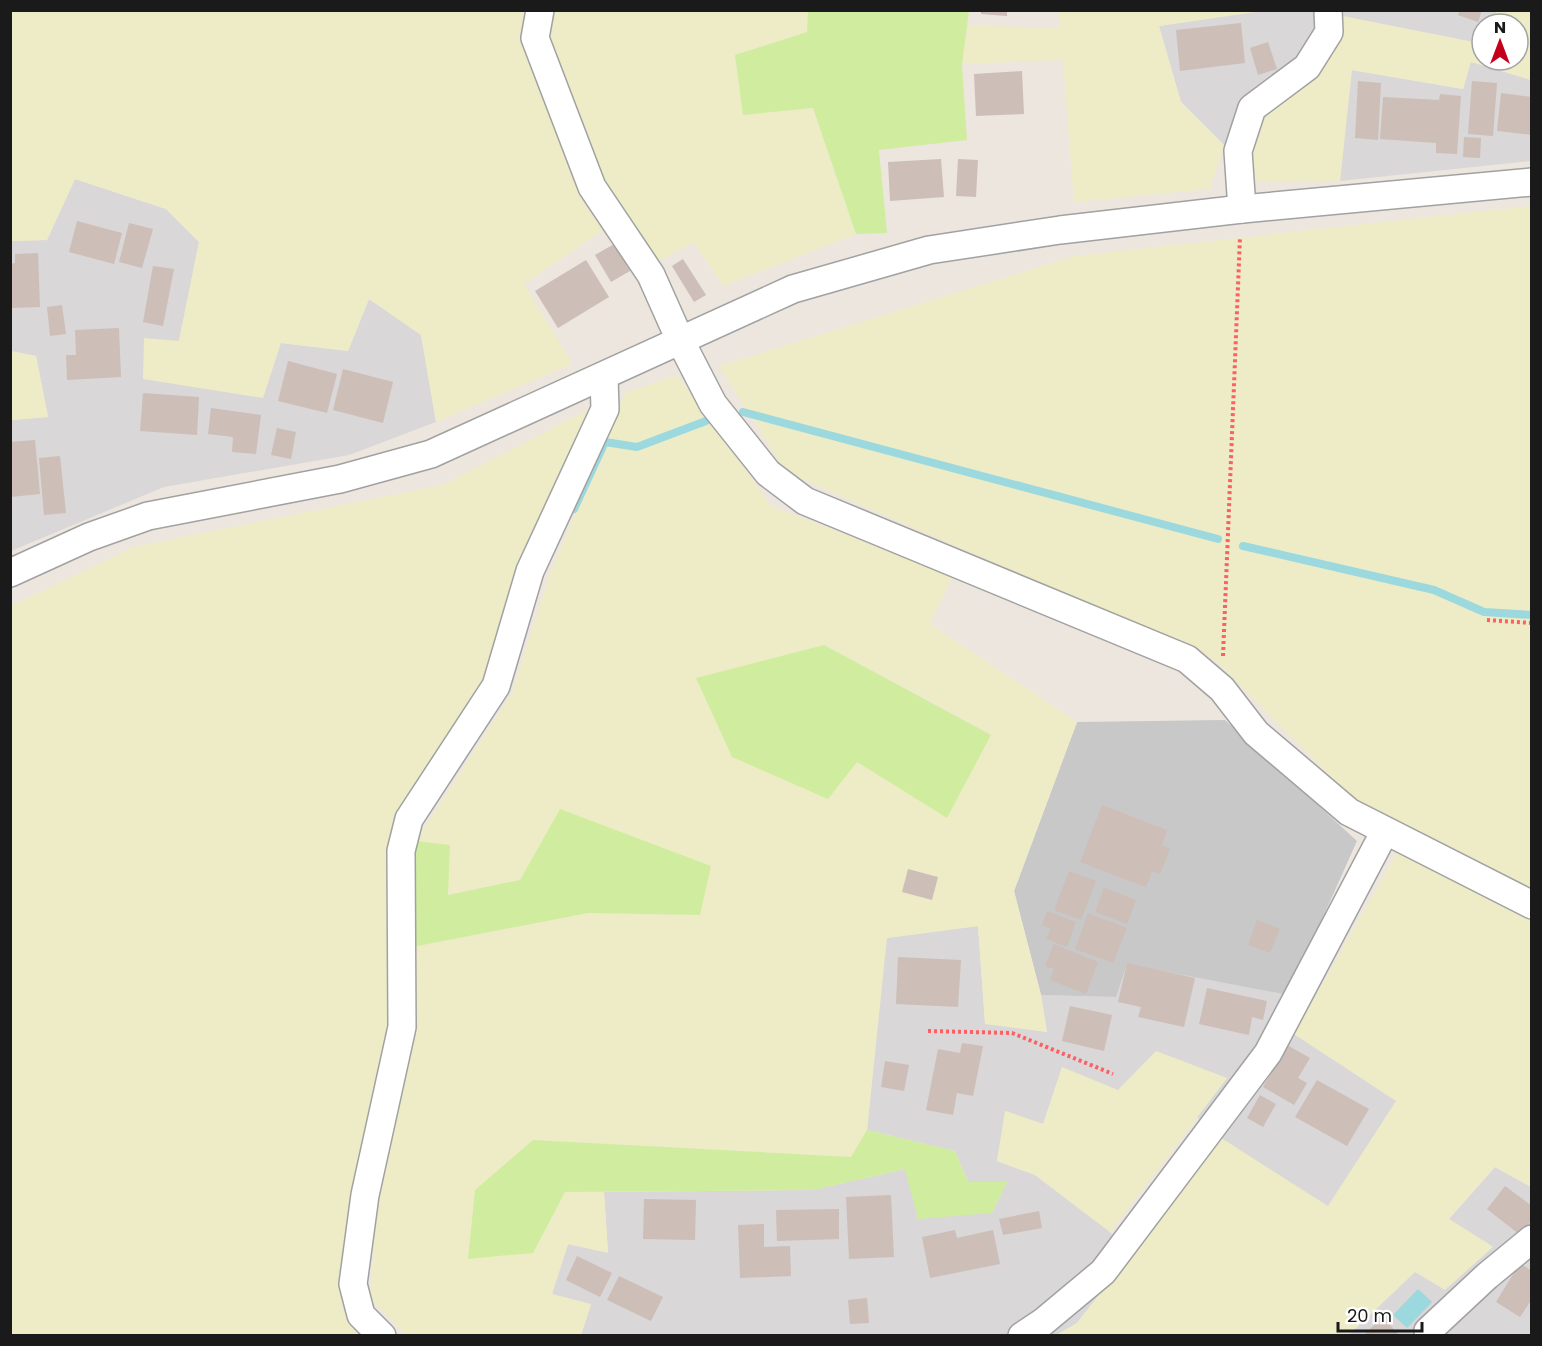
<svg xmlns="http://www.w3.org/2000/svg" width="1542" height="1346" font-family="Poppins,sans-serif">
	<rect width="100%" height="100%" fill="#ede6de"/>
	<g fill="#d9d7d7">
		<polygon points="1263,10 1497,11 1489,24 1482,24 1482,37 1478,43 1342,16 1318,76 1269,107 1248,153 1224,145 1181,102 1159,26"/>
		<polygon points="1471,61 1531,80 1531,161 1340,181 1351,70 1463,89"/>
		<polygon points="75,179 166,209 199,242 179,341 143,379 281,343 348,351 369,299 421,335 436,422 349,455 164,487 11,551 11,420 48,417 36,356 11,351 11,241 47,240"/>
		<polygon points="978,926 985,1023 1047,1032 1041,995 1116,997 1127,963 1288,995 1294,1034 1397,1101 1328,1207 1221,1138 1197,1117 1227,1078 1118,1090 1043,1124 1006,1111 997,1161 1035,1175 1110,1232 1129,1257 1077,1323 1056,1335 581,1335 591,1305 552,1294 568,1244 608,1252 604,1192 813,1190 905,1169 992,1213 1006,1182 968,1182 955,1151 867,1130 886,938"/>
		<polygon points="1495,1167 1531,1187 1531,1335 1348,1336 1415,1272 1492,1246 1449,1219"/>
	</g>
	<polygon fill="#c8c8c8" points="1225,720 1357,841 1288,995 1127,964 1116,997 1041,995 1014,891 1077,722"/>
	<g fill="#eeecc7" fill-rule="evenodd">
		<polygon points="10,11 528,11 522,43 582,201 603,230 524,284 572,364 436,422 421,335 369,299 348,351 281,343 263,398 143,379 144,338 179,341 199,242 166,209 75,179 47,240 11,241"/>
		<polygon points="553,11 808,11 807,32 735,55 743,115 813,108 856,234 723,286 694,242 657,262 602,187 549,41"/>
		<polygon points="1059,11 1263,11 1159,26 1181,102 1224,145 1210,189 1074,202 1063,60 962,64 968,25 1060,28"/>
		<polygon points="1497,11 1531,11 1531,80 1471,62 1463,89 1352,70 1340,181 1252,182 1248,153 1269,107 1318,76 1342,16 1478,43 1482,37 1482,60 1518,60 1518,24 1489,24"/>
		<polygon points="1531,206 1531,889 1355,801 1215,660 786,472 719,366 1075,256"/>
		<polygon points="11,351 36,356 48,417 11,420"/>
		<path d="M677 375 771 506 953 576 930 624 1077 722 1014 891 1041 995 1047 1032 985 1024 978 926 887 938 867 1130 851 1157 533 1140V1253L565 1192H604L608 1253 568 1244 552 1294 591 1304 581 1335H406L370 1298 378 1190 416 1024 412 947 588 913 700 915 560 810 520 880 447 895 416 841 512 693 550 574 625 393ZM824 645 991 734V735L857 761Z"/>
		<polygon points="591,408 516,568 486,680 393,824 389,1031 350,1196 341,1308 367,1335 11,1336 11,606 134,547 443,485"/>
		<polygon points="1399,849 1531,920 1531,1187 1495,1167 1449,1219 1493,1247 1445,1290 1415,1272 1348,1335 1056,1336 1077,1323 1221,1138 1328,1206 1396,1101 1294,1034"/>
		<polygon points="1156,1051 1227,1078 1110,1232 1035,1175 997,1161 1005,1111 1043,1124 1062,1067 1118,1090"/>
	</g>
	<g fill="#d0ed9f">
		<polygon points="808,11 969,11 962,64 967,140 879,150 887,233 856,234 813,108 743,115 735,55 807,32"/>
		<polygon points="824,645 991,735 947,818 857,762 828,799 732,757 696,678"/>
		<polygon points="560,809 711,866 700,915 588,913 412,947 416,841 450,845 448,895 520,880"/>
		<polygon points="867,1130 955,1151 968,1182 1007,1182 992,1213 918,1219 905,1169 813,1190 565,1192 533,1253 468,1259 475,1190 533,1140 851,1157"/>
	</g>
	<polygon fill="#9bd9df" points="1418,1289 1432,1302 1407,1328 1393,1315"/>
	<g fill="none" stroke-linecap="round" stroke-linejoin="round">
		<g stroke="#9bd9df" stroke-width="8">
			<polyline points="743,412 1218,539"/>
			<polyline points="574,509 605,442 637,447 706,421"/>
			<polyline points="1243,546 1434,590 1484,612 1532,615"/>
		</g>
	</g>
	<g fill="#cdbeb8">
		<polygon points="981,10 1007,10 1007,16 981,14"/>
		<polygon points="1460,10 1482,10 1478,22 1458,15"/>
		<polygon points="1241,23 1245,63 1180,71 1176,30"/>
		<polygon points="1268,42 1277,69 1258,75 1250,48"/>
		<polygon points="1022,71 1024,114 976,116 974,74"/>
		<polygon points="1358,81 1381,83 1378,140 1355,138"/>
		<polygon points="1472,81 1497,83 1493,136 1468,134"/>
		<polygon points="1501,93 1532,97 1532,135 1497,131"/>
		<polygon points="1440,94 1461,96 1457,154 1436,153 1436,143 1380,139 1383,97 1439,100"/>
		<polygon points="1464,137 1481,138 1480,158 1463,157"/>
		<polygon points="941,159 944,197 890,201 888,162"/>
		<polygon points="958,159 978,160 976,197 956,196"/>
		<polygon points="77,221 122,233 114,264 69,252"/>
		<polygon points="129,223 153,229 142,268 119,262"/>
		<polygon points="614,244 630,271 611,282 595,255"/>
		<polygon points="38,253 40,307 10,308 10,264 15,263 15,254"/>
		<polygon points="683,259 706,295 694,302 672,266"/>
		<polygon points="586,260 609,297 558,328 535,291"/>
		<polygon points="153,266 174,269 163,326 143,322"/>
		<polygon points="62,305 66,334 50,336 47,307"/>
		<polygon points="119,328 121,377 67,380 66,355 76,355 75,330"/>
		<polygon points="288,361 337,374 327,413 278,401"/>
		<polygon points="343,369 393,382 383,423 333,410"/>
		<polygon points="143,393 199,397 197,435 140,431"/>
		<polygon points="211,408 261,415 256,454 232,452 233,437 208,434"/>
		<polygon points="277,428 296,432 291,459 271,455"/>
		<polygon points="35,440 40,494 10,497 10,442"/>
		<polygon points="60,456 66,513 44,515 39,458"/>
		<polygon points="1102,805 1167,830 1162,845 1170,849 1160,874 1152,871 1146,887 1080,862"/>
		<polygon points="908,869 938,877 932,900 902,892"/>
		<polygon points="1069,871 1096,881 1081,920 1054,910"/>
		<polygon points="1104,888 1136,900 1127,924 1095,912"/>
		<polygon points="1047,911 1076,922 1067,947 1046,939 1051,929 1042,925"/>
		<polygon points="1088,913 1127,928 1113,963 1075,949"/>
		<polygon points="1257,920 1280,929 1270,953 1248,945"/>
		<polygon points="1054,944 1098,962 1086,994 1050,980 1054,969 1045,966"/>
		<polygon points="898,957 961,960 958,1007 896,1004"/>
		<polygon points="1127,963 1195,978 1184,1027 1138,1017 1141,1007 1118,1002"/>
		<polygon points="1207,988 1267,1001 1263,1020 1252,1017 1249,1035 1199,1024"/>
		<polygon points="1070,1006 1112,1015 1104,1051 1062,1041"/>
		<polygon points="962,1043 983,1046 973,1096 957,1093 953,1115 926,1110 938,1049 960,1053"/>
		<polygon points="1287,1045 1310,1058 1298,1078 1307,1083 1294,1105 1263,1087"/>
		<polygon points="885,1061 909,1065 904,1091 881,1087"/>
		<polygon points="1317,1080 1369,1109 1347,1146 1295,1117"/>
		<polygon points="1260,1095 1276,1104 1263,1127 1247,1118"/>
		<polygon points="1505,1186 1532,1206 1532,1220 1520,1235 1487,1209"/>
		<polygon points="891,1195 894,1257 849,1259 846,1197"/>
		<polygon points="644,1199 696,1200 695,1240 643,1239"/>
		<polygon points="839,1209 839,1239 777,1241 776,1210"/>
		<polygon points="1039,1211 1042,1228 1003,1235 999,1219"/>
		<polygon points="764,1224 764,1247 790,1246 791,1276 740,1278 738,1225"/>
		<polygon points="955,1230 957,1238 993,1230 1000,1264 930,1278 922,1237"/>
		<polygon points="577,1256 612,1273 600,1297 566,1280"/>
		<polygon points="1520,1263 1532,1271 1532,1299 1520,1317 1496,1302"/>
		<polygon points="619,1276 663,1297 651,1321 607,1300"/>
		<polygon points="867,1298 869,1323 850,1324 848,1300"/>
		<polygon points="1382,1317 1400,1336 1363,1336"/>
	</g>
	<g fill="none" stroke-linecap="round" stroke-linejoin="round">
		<defs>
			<g id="minor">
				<polyline points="540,10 535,38 592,187 651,275 680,340 713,404 768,473 805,501 1187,659 1222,689 1256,733 1349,812 1532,905"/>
				<polyline points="1242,209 1238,151 1252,108 1307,67 1329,32 1328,10"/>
				<polyline points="10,573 89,537 148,516 340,479 431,454 793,289 929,250 1060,230 1242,209 1532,182"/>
				<polyline points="382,1336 361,1315 353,1284 365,1195 402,1027 401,851 409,819 496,686 530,571 605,409 604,376"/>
				<polyline points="1022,1336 1043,1322 1103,1272 1268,1053 1385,831"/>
				<polyline points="1429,1336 1428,1331 1487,1276 1532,1239"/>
			</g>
		</defs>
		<use href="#minor" stroke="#a1a1a1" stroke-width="30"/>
		<g stroke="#ff5e63" stroke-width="4" stroke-dasharray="3 3" stroke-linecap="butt">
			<polyline points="1487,620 1532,623"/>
			<polyline points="1223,656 1240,237"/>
			<polyline points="928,1031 1012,1033 1113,1074"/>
		</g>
		<use href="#minor" stroke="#fff" stroke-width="27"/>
	</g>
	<rect width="1542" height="1346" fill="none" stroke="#1a1a1a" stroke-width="24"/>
	<g transform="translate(1500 42)"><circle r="28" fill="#ffffff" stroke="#a3a3a3" stroke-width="1.5"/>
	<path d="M0-4.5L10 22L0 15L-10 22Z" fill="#c5001a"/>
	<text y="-9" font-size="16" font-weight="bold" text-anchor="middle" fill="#1a1a1a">N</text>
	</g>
	<path d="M1338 1322v9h84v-9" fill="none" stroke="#1a1a1a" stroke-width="3"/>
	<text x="1347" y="1322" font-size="18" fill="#1a1a1a" stroke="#ffffff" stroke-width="4.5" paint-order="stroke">20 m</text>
</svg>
